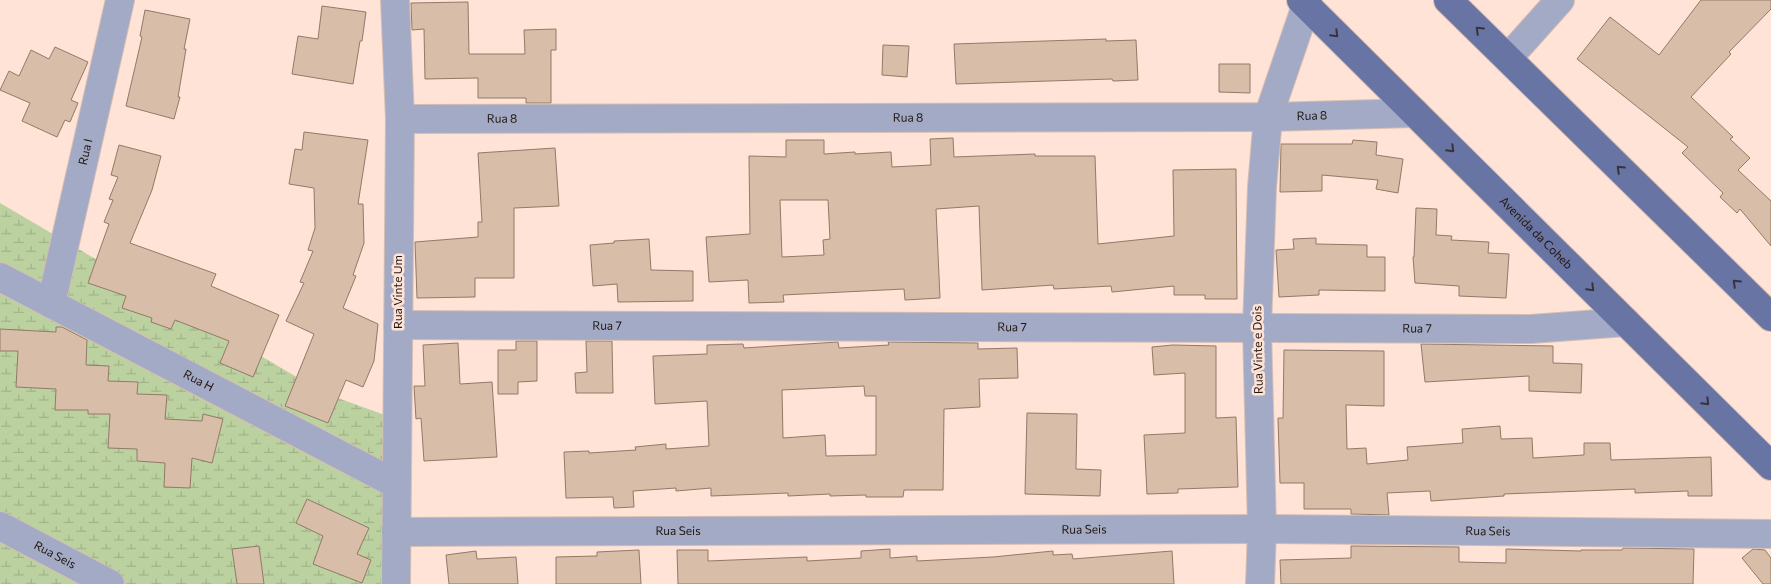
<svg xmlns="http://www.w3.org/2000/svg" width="1771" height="584" font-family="Commissioner,sans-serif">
	<defs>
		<pattern id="wetland-marsh" width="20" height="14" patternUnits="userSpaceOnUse" patternTransform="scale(1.25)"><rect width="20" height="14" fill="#bcd1a0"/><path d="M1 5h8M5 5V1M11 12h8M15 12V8" fill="none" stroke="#a1b389"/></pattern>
	</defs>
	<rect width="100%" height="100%" fill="#fee3d6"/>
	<polygon fill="url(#wetland-marsh)" points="0,203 324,393 393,418 389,584 0,584"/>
	<g fill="#d8bda8" stroke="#937a66" fill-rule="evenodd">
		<polygon points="1701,0 1771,0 1771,9 1729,52 1731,54 1691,97 1733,137 1730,139 1750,158 1738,170 1771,201 1771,246 1740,209 1737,213 1720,197 1723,193 1682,153 1688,147 1577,59 1610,17 1659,55"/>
		<polygon points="468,2 469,54 525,54 524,30 556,29 556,50 551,50 551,103 526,103 526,98 478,98 478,78 425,79 424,29 412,30 411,3"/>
		<polygon points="322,6 366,12 362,41 360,41 353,84 292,74 298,36 318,39"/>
		<polygon points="145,10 190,19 184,49 186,49 178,97 180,97 174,119 126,106 142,37 140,36"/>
		<polygon points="1106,39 1106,41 1136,40 1138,80 1113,81 1112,79 956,84 954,44"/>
		<polygon points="883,45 909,46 907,77 882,75"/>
		<polygon points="55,47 88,62 71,100 78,103 70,122 65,120 57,137 22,121 30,103 0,90 9,71 19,76 31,50 49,59"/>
		<polygon points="1219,64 1250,64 1250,93 1219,92"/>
		<polygon points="304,132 368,140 358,204 363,204 364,243 353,275 356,276 343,308 378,324 374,361 363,387 346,380 328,423 285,406 314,334 286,321 304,283 300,282 313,251 308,250 315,228 314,188 289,184 295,149 302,150"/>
		<path d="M953 138 954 157 1035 154V156H1095L1098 244 1174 236 1173 170 1236 169 1237 299H1205V295H1174V286L1112 292 1111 286 1054 289 1053 285 982 290 979 206 936 209 940 298 905 300 904 289 783 295 784 302 749 303 748 280 709 282 706 237 750 234 749 156 786 157V140H824V154L855 152V154L891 152 892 167 931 165 930 139ZM780 200H828L830 239 823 240 824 255 782 257Z"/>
		<polygon points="1353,140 1377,142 1376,155 1403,159 1398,193 1376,189 1378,180 1322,175 1322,191 1280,192 1281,144 1352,144"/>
		<polygon points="119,145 161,156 152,190 130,243 216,274 211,286 279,315 253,377 220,363 229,341 175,320 171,329 151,322 152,318 122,308 126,296 88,283 109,224 104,222 113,200 109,199 118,177 111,175"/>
		<polygon points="555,148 559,206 514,208 514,278 475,278 475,297 417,298 415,242 478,237 478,222 482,222 478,153"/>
		<polygon points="1416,208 1437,209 1436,235 1452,236 1451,240 1489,242 1488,253 1509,254 1506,298 1459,296 1459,286 1415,283 1413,257 1414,257"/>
		<polygon points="1316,238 1316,244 1367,245 1367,257 1385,257 1385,291 1319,290 1319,295 1279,297 1276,250 1294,249 1293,239"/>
		<polygon points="649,239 651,270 693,271 693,301 618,302 617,284 593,286 590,245 614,243 614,241"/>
		<polygon points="56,327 62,327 87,340 86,365 109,366 108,381 138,382 137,394 167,395 165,419 202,421 203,414 223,419 212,463 192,458 190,488 164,487 165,463 137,461 137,449 108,448 110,414 88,414 88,410 55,410 56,389 16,387 18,351 0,351 0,329 56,332"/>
		<polygon points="516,341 537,341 537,381 518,382 518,394 498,394 498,350 516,350"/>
		<polygon points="586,341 612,341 613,393 576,393 575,373 587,372"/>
		<path d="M838 342 839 348 889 345 888 342 978 343V349L1017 348 1018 378 979 379 980 407 944 409 943 490H904L903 497H866V495L830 496V494L788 496V493L711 496V488L676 491V488L633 491 634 507 614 508 613 497 566 498 564 452 589 451V453L636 450 635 447 666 444V449L709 446 707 401 655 404 653 356 707 354V345L743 344 744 348ZM864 386 865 396H876V455L826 456 825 435 783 438 782 390Z"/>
		<polygon points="458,343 460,384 492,382 497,457 424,461 421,418 416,419 414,386 425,386 423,345"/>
		<polygon points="1421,344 1553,346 1553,363 1582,364 1581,393 1529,391 1529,376 1425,382"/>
		<polygon points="1173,345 1216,346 1216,418 1236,417 1238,487 1178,489 1178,493 1147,494 1144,435 1185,433 1185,373 1154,375 1152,347"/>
		<polygon points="1284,350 1384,351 1384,406 1346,405 1347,449 1366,448 1367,464 1408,460 1407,447 1463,443 1462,429 1500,426 1501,439 1532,438 1533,458 1584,455 1584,443 1610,443 1611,460 1711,457 1712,496 1688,496 1688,491 1635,493 1635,489 1504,494 1504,496 1431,501 1430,491 1387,493 1389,515 1351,514 1351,509 1304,509 1304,483 1280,483 1278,418 1283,418"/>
		<polygon points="1027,413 1077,414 1076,469 1101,470 1100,496 1025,494"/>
		<polygon points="307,499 369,528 357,554 371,560 362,583 313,564 323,536 296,523"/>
		<polygon points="259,546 264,584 237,584 232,549"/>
		<polygon points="1351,546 1459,547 1459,562 1506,563 1506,549 1581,551 1581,550 1622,550 1623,548 1694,549 1693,584 1281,584 1280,560 1351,558"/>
		<polygon points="890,549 890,558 917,556 917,561 993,557 1053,551 1053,555 1072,554 1073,559 1172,551 1174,584 678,584 677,550 708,550 708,561 807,557 807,561 861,558 861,551"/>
		<polygon points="1753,549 1765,550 1771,558 1771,584 1763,584 1742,558"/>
		<polygon points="639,550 641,584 556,584 556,557 597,556 597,552"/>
		<polygon points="476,551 477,559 516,557 518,584 449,584 446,555"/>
	</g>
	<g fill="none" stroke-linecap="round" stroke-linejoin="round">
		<defs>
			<g id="minor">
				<polyline points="395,0 400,119 396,584"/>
				<polyline points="1508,58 1560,0"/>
				<path id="s1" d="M400 119 1268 117 1415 113"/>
				<path id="s2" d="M0 277 396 484"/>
				<path id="s3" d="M51 304 120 0"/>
				<path id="s4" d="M398 325 1531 329 1626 322"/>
				<path id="s5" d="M0 526 110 584"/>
				<path id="s6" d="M396 532 1262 529 1771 534"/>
				<polyline points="1260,584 1262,529 1257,328 1262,187 1268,117 1308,0"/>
			</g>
			<g id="major">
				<path id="s7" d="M1301 0 1771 466"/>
				<polyline points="1448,0 1771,317"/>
			</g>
		</defs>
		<use href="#minor" stroke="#d6beb3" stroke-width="30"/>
		<use href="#major" stroke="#d6beb3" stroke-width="30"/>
		<use href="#minor" stroke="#a2aac5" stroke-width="28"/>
		<use href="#major" stroke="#6874a4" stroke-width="28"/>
	</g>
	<defs><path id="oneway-chevron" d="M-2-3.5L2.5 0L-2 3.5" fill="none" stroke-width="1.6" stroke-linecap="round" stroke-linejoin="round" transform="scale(1.25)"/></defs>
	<g stroke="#37333d">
		<use href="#oneway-chevron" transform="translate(1479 30) rotate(-136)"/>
		<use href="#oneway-chevron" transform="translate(1335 34) rotate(45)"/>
		<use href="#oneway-chevron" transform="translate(1451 149) rotate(45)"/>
		<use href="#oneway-chevron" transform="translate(1620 169) rotate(-136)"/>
		<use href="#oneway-chevron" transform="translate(1736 283) rotate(-136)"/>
		<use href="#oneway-chevron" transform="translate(1591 288) rotate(45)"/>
		<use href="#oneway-chevron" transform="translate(1706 402) rotate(45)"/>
	</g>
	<g text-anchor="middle" stroke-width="5" stroke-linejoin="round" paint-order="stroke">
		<g font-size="12" fill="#221711" stroke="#fee3d6">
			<text dy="4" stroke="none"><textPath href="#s1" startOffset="912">Rua 8</textPath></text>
			<text dy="4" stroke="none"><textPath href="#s1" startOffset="508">Rua 8</textPath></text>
			<text dy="4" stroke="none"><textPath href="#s1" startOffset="102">Rua 8</textPath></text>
			<text dy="4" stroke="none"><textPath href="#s3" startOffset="156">Rua I</textPath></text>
			<text dy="4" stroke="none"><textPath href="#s7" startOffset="331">Avenida da Coheb</textPath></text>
			<text transform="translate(398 292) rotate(-90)" y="4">Rua Vinte Um</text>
			<text dy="4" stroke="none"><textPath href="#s4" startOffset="209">Rua 7</textPath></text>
			<text dy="4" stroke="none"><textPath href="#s4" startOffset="614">Rua 7</textPath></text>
			<text dy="4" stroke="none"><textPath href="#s4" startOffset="1019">Rua 7</textPath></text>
			<text transform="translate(1258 350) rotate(-91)" y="4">Rua Vinte e Dois</text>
			<text dy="4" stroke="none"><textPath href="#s2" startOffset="224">Rua H</textPath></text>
			<text dy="4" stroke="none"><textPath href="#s6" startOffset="688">Rua Seis</textPath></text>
			<text dy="4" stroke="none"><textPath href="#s6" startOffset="282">Rua Seis</textPath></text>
			<text dy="4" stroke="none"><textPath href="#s6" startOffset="1092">Rua Seis</textPath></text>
			<text dy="4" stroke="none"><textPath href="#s5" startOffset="62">Rua Seis</textPath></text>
		</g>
	</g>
</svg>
